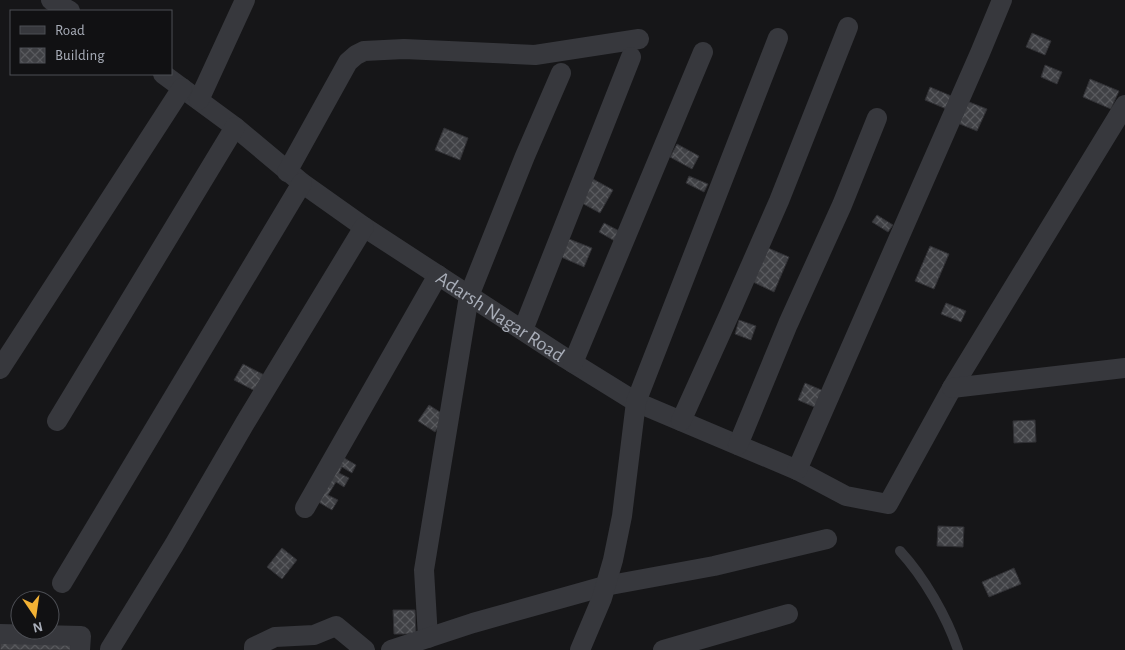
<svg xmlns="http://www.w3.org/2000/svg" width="1125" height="650" font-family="'Alegreya Sans',sans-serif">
	<defs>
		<pattern id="building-cross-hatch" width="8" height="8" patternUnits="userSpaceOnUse" patternTransform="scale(1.25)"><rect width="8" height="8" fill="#404145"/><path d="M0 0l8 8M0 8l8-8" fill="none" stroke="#595a5e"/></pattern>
	</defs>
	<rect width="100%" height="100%" fill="#161618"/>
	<g fill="url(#building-cross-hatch)" stroke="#303034">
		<polygon points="1032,33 1051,41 1045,55 1026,47"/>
		<polygon points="1045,65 1062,72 1057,84 1041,77"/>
		<polygon points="1090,79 1119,91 1111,109 1083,97"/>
		<polygon points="930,87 956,98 951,111 925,100"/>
		<polygon points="964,100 987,109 977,131 955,122"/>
		<polygon points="444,128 468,138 460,160 435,150"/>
		<polygon points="677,144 699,156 692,169 670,157"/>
		<polygon points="689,176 708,184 704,192 686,183"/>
		<polygon points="593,179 613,190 600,213 580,202"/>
		<polygon points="877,215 893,225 888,232 872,222"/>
		<polygon points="604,223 625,234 620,244 599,232"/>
		<polygon points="569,239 592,248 584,267 561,257"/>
		<polygon points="930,246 949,254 934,289 915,281"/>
		<polygon points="768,248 789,257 774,292 753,282"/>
		<polygon points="946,303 966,311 961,322 941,314"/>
		<polygon points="739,320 756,326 751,340 735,334"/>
		<polygon points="243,364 270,378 261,394 234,380"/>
		<polygon points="805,383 826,392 819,409 798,400"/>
		<polygon points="429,405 446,416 435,432 418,421"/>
		<polygon points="1035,420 1036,442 1014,443 1013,421"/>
		<polygon points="341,456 356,465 352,473 342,467 339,473 349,478 344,487 336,482 328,495 338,500 332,510 315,500"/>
		<polygon points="938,526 964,527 963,547 937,546"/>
		<polygon points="282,548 297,560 282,579 267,567"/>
		<polygon points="1014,568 1021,584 989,597 982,582"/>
		<polygon points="393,610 415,610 416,634 394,634"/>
		<polygon points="0,641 71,643 71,650 0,650"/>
	</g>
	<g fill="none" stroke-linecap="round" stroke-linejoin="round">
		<path stroke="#37383d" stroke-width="10" d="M900 551C924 577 947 617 958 650"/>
		<g stroke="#37383d" stroke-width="20">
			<polyline points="51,0 70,11"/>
			<path id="s1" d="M163 74 235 127 302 183 364 227 565 358 636 402 797 470 846 496 888 504 952 388 1125 105"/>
			<polyline points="199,100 245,0"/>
			<polyline points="287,172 348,62 356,55 364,51 404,49 535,55 639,39"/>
			<polyline points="523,330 631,57"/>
			<polyline points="573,363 703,52"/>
			<polyline points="0,369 182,88"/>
			<polyline points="952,388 1125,368"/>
			<polyline points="57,421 235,127"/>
			<polyline points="681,421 729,315 779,201 848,27"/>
			<polyline points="738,445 788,324 842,205 877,118"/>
			<polyline points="797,470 980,53 1002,0"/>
			<polyline points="305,508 438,275"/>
			<polyline points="62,583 302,183"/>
			<polyline points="0,634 81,636 80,650"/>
			<polyline points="428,638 424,570 469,296 525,156 561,73"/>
			<polyline points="111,650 110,649 174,545 245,423 364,227"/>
			<polyline points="254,650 254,647 275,637 314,635 336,626 365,650"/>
			<polyline points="391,650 473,623 605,586 714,566 827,539"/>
			<polyline points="580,650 602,598 613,560 622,516 636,402 778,38"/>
			<polyline points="663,650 788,614"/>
		</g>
	</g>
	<g text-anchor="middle" stroke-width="4" stroke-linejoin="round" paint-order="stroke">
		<g font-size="20" fill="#a8adb8" stroke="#111113">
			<text dy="7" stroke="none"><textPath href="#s1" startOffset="416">Adarsh Nagar Road</textPath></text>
		</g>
	</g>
	<rect x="10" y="10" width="162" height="65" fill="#111113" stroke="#4d4f55"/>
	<rect x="20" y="26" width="25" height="8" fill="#37383d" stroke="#4d4f55"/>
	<text x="55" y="35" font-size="15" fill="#a8adb8">Road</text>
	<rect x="20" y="48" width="25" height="15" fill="url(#building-cross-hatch)" stroke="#4d4f55"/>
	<text x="55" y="60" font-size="15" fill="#a8adb8">Building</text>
	<g transform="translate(35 615) rotate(167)"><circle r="24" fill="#111113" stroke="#4d4f55"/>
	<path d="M0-4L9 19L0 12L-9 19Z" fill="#f2b134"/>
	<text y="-8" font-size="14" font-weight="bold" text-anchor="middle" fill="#a8adb8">N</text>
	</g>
</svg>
